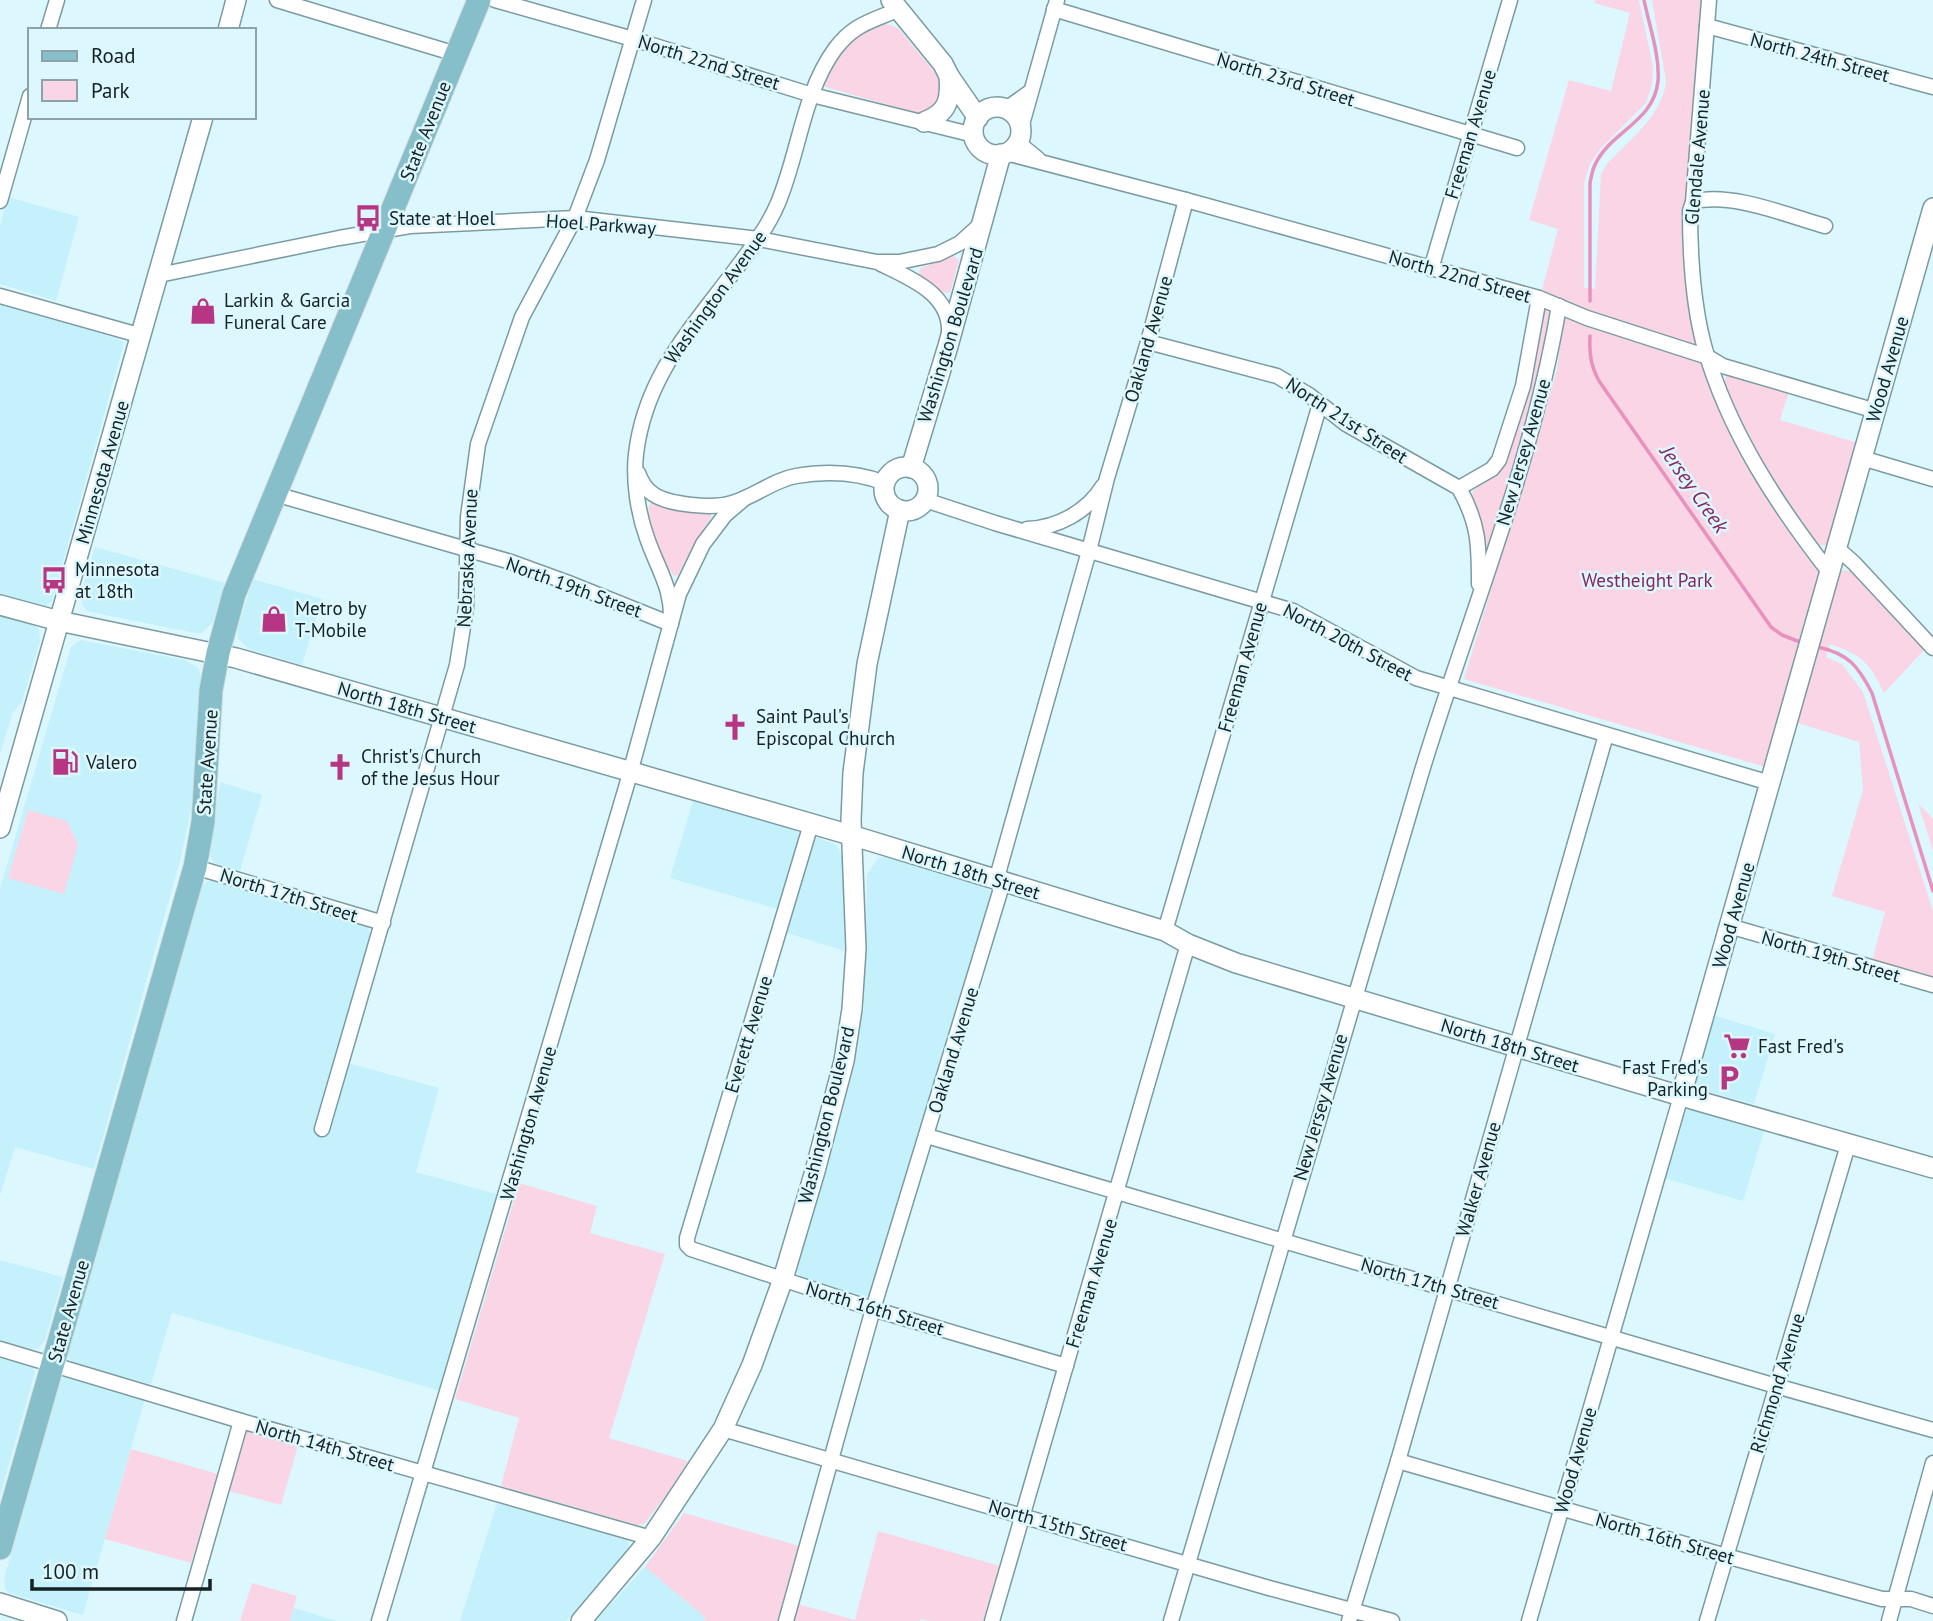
<svg xmlns="http://www.w3.org/2000/svg" width="1933" height="1621" font-family="'PT Sans',sans-serif">
	<rect width="100%" height="100%" fill="#dcf8fe"/>
	<g fill="#c4f1fb">
		<polygon points="8,197 79,217 56,301 0,284 0,226"/>
		<polygon points="0,304 118,339 124,343 52,601 46,606 0,594"/>
		<polygon points="95,547 225,583 213,622 202,633 195,633 86,611 80,598"/>
		<polygon points="253,579 322,599 302,665 249,649 238,639 237,630"/>
		<polygon points="0,614 35,626 39,629 40,641 22,702 13,712 0,754"/>
		<polygon points="80,640 185,660 198,668 201,675 191,809 181,857 94,1169 15,1147 0,1195 0,889 71,647"/>
		<polygon points="220,782 262,795 240,871 214,863 208,854"/>
		<polygon points="693,801 796,830 799,834 799,841 778,909 670,878"/>
		<polygon points="815,837 832,843 838,847 842,857 845,951 784,932 811,840"/>
		<polygon points="886,857 988,888 992,894 869,1298 862,1299 801,1279 797,1271 848,1087 864,1008 867,875 878,858"/>
		<polygon points="210,880 368,925 372,942 337,1060 439,1088 416,1172 500,1195 441,1391 172,1313 151,1384 73,1363 66,1354 199,887"/>
		<polygon points="1713,1015 1775,1034 1754,1104 1698,1089 1694,1084"/>
		<polygon points="1689,1109 1764,1131 1743,1201 1664,1178 1684,1112"/>
		<polygon points="0,1260 63,1277 45,1340 38,1349 30,1349 0,1340"/>
		<polygon points="0,1355 24,1362 33,1366 35,1372 0,1496"/>
		<polygon points="65,1376 145,1399 83,1615 9,1593 5,1588 4,1579 59,1382"/>
		<polygon points="498,1500 627,1538 629,1545 628,1551 566,1621 460,1621"/>
		<polygon points="645,1567 705,1617 704,1621 595,1621"/>
		<polygon points="294,1608 337,1621 290,1621"/>
	</g>
	<g fill="#fad5e6">
		<path d="M1595 0H1639L1653 67 1652 84 1646 103 1600 149 1590 164 1584 183V288L1595 289 1601 174 1607 164C1629 140 1663 115 1666 81L1652 0H1704L1684 229 1698 340 1694 345 1597 315 1541 294 1558 229 1529 220 1569 80 1611 91 1630 13 1594 3Z"/>
		<path d="M882 24 891 25 899 29 942 81 944 96 925 116 826 87 822 84C830 54 853 33 882 24Z"/>
		<polygon points="954,256 959,260 950,293 942,292 920,278 919,271 921,268"/>
		<polygon points="1543,309 1547,309 1550,314 1550,329 1531,408 1486,558 1482,558 1472,500 1473,491 1497,470"/>
		<polygon points="1571,317 1700,359 1821,571 1765,767 1464,679 1557,370 1564,319"/>
		<polygon points="1732,374 1789,391 1780,420 1858,443 1831,539 1826,545 1819,545 1781,495 1743,431 1724,382 1726,376"/>
		<path d="M652 501 707 511 712 516 695 542 678 575 674 576C658 557 653 532 648 509Z"/>
		<path d="M1843 570 1850 571 1924 650 1884 693C1870 663 1862 655 1830 644L1826 657 1842 664 1863 692 1933 911V978L1872 961 1885 912 1832 896 1863 790 1859 742 1795 722 1838 576Z"/>
		<polygon points="1918,803 1933,819 1933,851"/>
		<polygon points="28,810 67,821 78,845 64,894 8,878"/>
		<polygon points="519,1183 597,1206 590,1233 665,1254 609,1438 688,1461 667,1494 644,1524 637,1525 501,1486 519,1418 455,1399"/>
		<polygon points="249,1429 299,1442 281,1505 229,1491 246,1431"/>
		<polygon points="131,1449 218,1474 191,1563 105,1539"/>
		<polygon points="684,1513 800,1546 779,1621 704,1621 705,1617 645,1567"/>
		<polygon points="878,1531 1000,1566 983,1621 930,1621 921,1619 920,1621 793,1621 798,1604 855,1620"/>
		<polygon points="252,1583 297,1596 290,1621 240,1621"/>
	</g>
	<g fill="none" stroke-linecap="round" stroke-linejoin="round">
		<g stroke="#e890be" stroke-width="3.5">
			<path d="M1590 301V183C1591 178 1592 172 1594 167 1608 132 1654 123 1658 81 1660 55 1649 25 1644 0"/>
			<path d="M1590 336C1589 354 1591 366 1599 381L1771 627 1782 635 1800 642"/>
			<path d="M1818 647C1849 654 1858 666 1872 693L1933 891"/>
		</g>
		<defs>
			<g id="street">
				<polyline points="277,0 456,54"/>
				<polyline points="495,0 633,39 812,95 974,135"/>
				<path d="M1709 0 1693 202 1690 211C1690 255 1693 306 1705 349 1729 432 1777 505 1830 573"/>
				<polyline points="1054,9 1517,148"/>
				<polyline points="1707,26 1933,87"/>
				<polyline points="48,30 57,0"/>
				<polyline points="1006,109 1030,92"/>
				<polyline points="1021,128 1057,0"/>
				<polyline points="1019,140 1021,145 1038,159"/>
				<polyline points="1006,153 1186,200 1539,298 1587,318 1708,357 1723,366 1876,411"/>
				<polyline points="0,201 30,96"/>
				<path d="M1693 202C1729 191 1789 216 1825 226"/>
				<path d="M881 264C910 278 950 294 949 331"/>
				<polyline points="1431,269 1510,0"/>
				<polyline points="159,275 339,238 410,226 575,218 759,239 877,262 899,262 938,254 960,243 982,223"/>
				<polyline points="0,296 142,336"/>
				<polyline points="1148,342 1277,376 1309,395 1346,424 1459,488"/>
				<polyline points="1862,458 1933,479"/>
				<path d="M638 473C641 481 645 489 653 494 669 505 713 509 732 503 754 497 773 480 796 476 825 471 857 472 885 483"/>
				<polyline points="1459,488 1492,469 1499,460 1523,386 1539,298"/>
				<path d="M1459 488C1479 524 1479 545 1479 584"/>
				<path d="M275 494 511 562 566 582 671 624C673 588 658 570 647 538 638 513 633 481 636 454 645 377 691 329 735 270 751 249 768 227 778 203 799 153 803 93 835 49 854 24 870 22 897 10"/>
				<polyline points="925,500 995,523 1293,611 1416,678 1770,783"/>
				<path d="M1027 529C1057 528 1087 512 1103 486"/>
				<polyline points="1837,548 1854,563 1933,648"/>
				<polyline points="811,824 687,1238 687,1245 691,1249 873,1309 1066,1366"/>
				<polyline points="195,867 383,923"/>
				<polyline points="1729,926 1933,985"/>
				<polyline points="1165,931 1320,404"/>
				<polyline points="322,1129 457,665 466,608 468,517 478,444 522,317 575,218 597,160 644,0"/>
				<polyline points="927,1136 1776,1386 1933,1430"/>
				<polyline points="0,1349 241,1421 651,1538"/>
				<polyline points="723,1429 1269,1588 1392,1621"/>
				<polyline points="1398,1461 1726,1556 1882,1599 1911,1599 1933,1606"/>
				<polyline points="184,1621 241,1421"/>
				<polyline points="379,1621 627,784 679,594 703,544 725,515 745,498"/>
				<polyline points="786,1621 873,1309 1000,892 999,870 1089,551 1107,478 1148,342 1186,200"/>
				<polyline points="992,1621 1188,944"/>
				<path d="M1171 1621C1253 1339 1335 1056 1421 774 1468 619 1532 467 1559 306"/>
				<polyline points="1349,1621 1398,1461 1606,735"/>
				<polyline points="1529,1621 1681,1096"/>
				<polyline points="1707,1621 1848,1145"/>
				<polyline points="1889,1621 1933,1463"/>
			</g>
			<g id="secondary">
				<polyline points="891,0 943,64 949,76 978,118"/>
				<polyline points="228,30 236,0"/>
				<circle cx="997" cy="131" r="24"/>
				<path d="M924 122C948 113 951 100 949 76"/>
				<circle cx="906" cy="489" r="22"/>
				<polyline points="911,468 948,346 1001,154"/>
				<polyline points="0,605 59,621 236,658 854,836 1165,931 1188,944 1236,963 1681,1096 1933,1168"/>
				<polyline points="0,828 203,117"/>
				<polyline points="1681,1096 1933,208"/>
				<polyline points="0,1603 57,1621"/>
				<polyline points="581,1621 651,1538 723,1429 752,1365 783,1279 815,1171 844,1061 852,1009 856,949 851,820 853,773 867,664 900,510"/>
			</g>
			<polyline id="primary" points="0,1548 195,867 203,822 211,690 218,653 234,594 479,0"/>
		</defs>
		<use href="#street" stroke="#7a9ba2" stroke-width="17"/>
		<use href="#secondary" stroke="#7a9ba2" stroke-width="22"/>
		<use href="#primary" stroke="#d9dcdc" stroke-width="25"/>
		<use href="#street" stroke="#fff" stroke-width="14"/>
		<use href="#secondary" stroke="#fff" stroke-width="19"/>
		<use href="#primary" stroke="#86bfca" stroke-width="23"/>
	</g>
	<defs>
		<symbol id="bus-bare" viewBox="-9 -9 18 18"><path d="M-5-6H5V4H4V6H2V4H-2V6H-4V4H-5ZM-3.5-4V0h7V-4ZM-3.5 1.2v1.5H-2V1.2ZM2 1.2v1.5H3.5V1.2Z" fill="#b63683" stroke="#dcf8fe" stroke-width="2.5" paint-order="stroke"/></symbol>
		<symbol id="shop-bare" viewBox="-9 -9 18 18"><path d="M-5-2.5h2.3a2.7 3.5 0 0 1 5.4 0H5L5.5 6h-11ZM-1.5-2.5h3a1.5 2.3 0 0 0-3 0Z" fill="#b63683" stroke="#dcf8fe" stroke-width="2.5" paint-order="stroke"/></symbol>
		<symbol id="church-bare" viewBox="-9 -9 18 18"><path d="M-1.2-6h2.4v3.5h3.3v2.4h-3.3V6h-2.4V-.1h-3.3v-2.4h3.3Z" fill="#b63683" stroke="#dcf8fe" stroke-width="2.5" paint-order="stroke"/></symbol>
		<symbol id="fuel-bare" viewBox="-9 -9 18 18"><path d="M-5.5-6h7V0h2V4h1.3V-2.5L3-4.5l.8-.8L6-3V5H2.5V1h-1V6h-7ZM-4.2-4.7v3.2H.2V-4.7Z" fill="#b63683" stroke="#dcf8fe" stroke-width="2.5" paint-order="stroke"/></symbol>
		<symbol id="supermarket-bare" viewBox="-9 -9 18 18"><path d="M-6-5.5h2.5l.6 2H6L4.5 2H-2.5L-4.4-4H-6ZM-1.5 3.2a1.3 1.3 0 1 0 .1 0ZM3 3.2a1.3 1.3 0 1 0 .1 0Z" fill="#b63683" stroke="#dcf8fe" stroke-width="2.5" paint-order="stroke"/></symbol>
		<symbol id="parking-bare" viewBox="-9 -9 18 18"><path d="M-3.5-5.5H1a3.5 3.5 0 0 1 0 7H-1V5.5H-3.5ZM-1-3.4V-.6H.8a1.4 1.4 0 0 0 0-2.8Z" fill="#b63683" stroke="#dcf8fe" stroke-width="2.5" paint-order="stroke"/></symbol>
	</defs>
	<g fill-rule="evenodd">
		<use href="#bus-bare" x="349" y="199" width="38" height="38"/>
		<use href="#shop-bare" x="184" y="292" width="38" height="38"/>
		<use href="#bus-bare" x="35" y="561" width="38" height="38"/>
		<use href="#shop-bare" x="255" y="600" width="38" height="38"/>
		<use href="#church-bare" x="716" y="708" width="38" height="38"/>
		<use href="#fuel-bare" x="46" y="743" width="38" height="38"/>
		<use href="#church-bare" x="321" y="748" width="38" height="38"/>
		<use href="#supermarket-bare" x="1718" y="1027" width="38" height="38"/>
		<use href="#parking-bare" x="1710" y="1059" width="38" height="38"/>
	</g>
	<g text-anchor="middle" stroke-width="5" stroke-linejoin="round" paint-order="stroke">
		<g font-size="19" fill="#142224" stroke="#dcf8fe">
			<text transform="translate(1820 57) rotate(15)" y="7">North 24th Street</text>
			<text transform="translate(709 62) rotate(17)" y="7">North 22nd Street</text>
			<text transform="translate(1286 79) rotate(17)" y="7">North 23rd Street</text>
			<text transform="translate(425 131) rotate(-68)" y="7">State Avenue</text>
			<text transform="translate(1470 134) rotate(-73)" y="7">Freeman Avenue</text>
			<text transform="translate(1697 157) rotate(-85)" y="7">Glendale Avenue</text>
			<text transform="translate(601 224) rotate(4)" y="7">Hoel Parkway</text>
			<text transform="translate(1460 276) rotate(16)" y="7">North 22nd Street</text>
			<text transform="translate(715 297) rotate(-54)" y="7">Washington Avenue</text>
			<text transform="translate(950 335) rotate(-73)" y="7">Washington Boulevard</text>
			<text transform="translate(1148 339) rotate(-74)" y="7">Oakland Avenue</text>
			<text transform="translate(1887 369) rotate(-74)" y="7">Wood Avenue</text>
			<text transform="translate(1347 420) rotate(33)" y="7">North 21st Street</text>
			<text transform="translate(1523 452) rotate(-74)" y="7">New Jersey Avenue</text>
			<text transform="translate(102 472) rotate(-74)" y="7">Minnesota Avenue</text>
			<text transform="translate(467 558) rotate(-87)" y="7">Nebraska Avenue</text>
			<text transform="translate(574 587) rotate(20)" y="7">North 19th Street</text>
			<text transform="translate(1348 642) rotate(28)" y="7">North 20th Street</text>
			<text transform="translate(1242 667) rotate(-74)" y="7">Freeman Avenue</text>
			<text transform="translate(407 707) rotate(16)" y="7">North 18th Street</text>
			<text transform="translate(207 762) rotate(-86)" y="7">State Avenue</text>
			<text transform="translate(971 872) rotate(17)" y="7">North 18th Street</text>
			<text transform="translate(289 895) rotate(17)" y="7">North 17th Street</text>
			<text transform="translate(1733 915) rotate(-74)" y="7">Wood Avenue</text>
			<text transform="translate(1831 956) rotate(16)" y="7">North 19th Street</text>
			<text transform="translate(748 1034) rotate(-73)" y="7">Everett Avenue</text>
			<text transform="translate(1510 1045) rotate(17)" y="7">North 18th Street</text>
			<text transform="translate(953 1050) rotate(-73)" y="7">Oakland Avenue</text>
			<text transform="translate(1320 1107) rotate(-74)" y="7">New Jersey Avenue</text>
			<text transform="translate(826 1115) rotate(-76)" y="7">Washington Boulevard</text>
			<text transform="translate(528 1123) rotate(-74)" y="7">Washington Avenue</text>
			<text transform="translate(1478 1179) rotate(-74)" y="7">Walker Avenue</text>
			<text transform="translate(1091 1283) rotate(-73)" y="7">Freeman Avenue</text>
			<text transform="translate(1430 1283) rotate(16)" y="7">North 17th Street</text>
			<text transform="translate(875 1308) rotate(17)" y="7">North 16th Street</text>
			<text transform="translate(68 1311) rotate(-74)" y="7">State Avenue</text>
			<text transform="translate(1777 1383) rotate(-73)" y="7">Richmond Avenue</text>
			<text transform="translate(325 1445) rotate(16)" y="7">North 14th Street</text>
			<text transform="translate(1575 1460) rotate(-74)" y="7">Wood Avenue</text>
			<text transform="translate(1058 1525) rotate(16)" y="7">North 15th Street</text>
			<text transform="translate(1665 1538) rotate(16)" y="7">North 16th Street</text>
		</g>
		<g font-size="19" fill="#142224" stroke="#dcf8fe" text-anchor="start">
			<text x="389" y="225">State at Hoel</text>
			<text x="224" y="307">Larkin &amp; Garcia<tspan x="224" dy="22">Funeral Care</tspan></text>
			<text x="75" y="576">Minnesota<tspan x="75" dy="22">at 18th</tspan></text>
			<text x="295" y="615">Metro by<tspan x="295" dy="22">T-Mobile</tspan></text>
			<text x="756" y="723">Saint Paul's<tspan x="756" dy="22">Episcopal Church</tspan></text>
			<text x="361" y="763">Christ's Church<tspan x="361" dy="22">of the Jesus Hour</tspan></text>
			<text x="86" y="769">Valero</text>
			<text x="1758" y="1053">Fast Fred's</text>
			<text x="1708" y="1074" text-anchor="end">Fast Fred's<tspan x="1708" dy="22">Parking</tspan></text>
		</g>
		<g font-size="19" fill="#8a2461" stroke="#dcf8fe">
			<text x="1647" y="587">Westheight Park</text>
		</g>
		<g font-size="21" font-style="italic" fill="#8b2562" stroke="#dcf8fe">
			<text transform="translate(1694 489) rotate(55)" y="7">Jersey Creek</text>
		</g>
	</g>
	<rect x="28" y="28" width="228" height="91" fill="#dcf8fe" stroke="#8ca2a7" stroke-width="2"/>
	<rect x="42" y="51" width="35" height="10" fill="#86bfca" stroke="#8ca2a7" stroke-width="2"/>
	<text x="91" y="63" font-size="21" fill="#142224">Road</text>
	<rect x="42" y="80" width="35" height="21" fill="#fad5e6" stroke="#8ca2a7" stroke-width="2"/>
	<text x="91" y="98" font-size="21" fill="#142224">Park</text>
	<path d="M32 1579v10h178v-10" fill="none" stroke="#142224" stroke-width="3.5"/>
	<text x="42" y="1579" font-size="21" fill="#142224" stroke="#dcf8fe" stroke-width="5" paint-order="stroke">100 m</text>
</svg>
